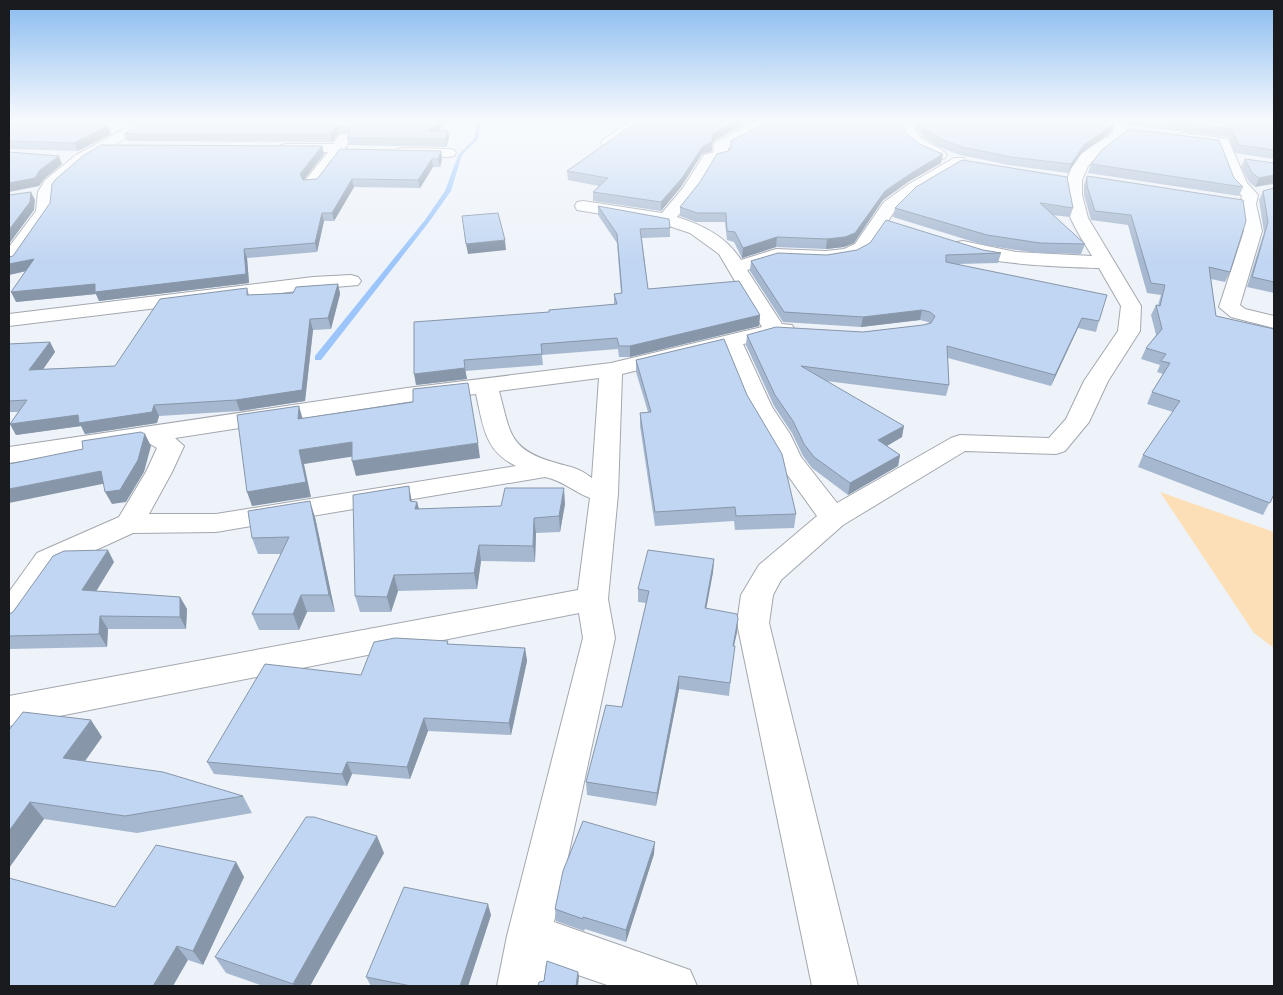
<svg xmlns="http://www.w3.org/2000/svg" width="1283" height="995" font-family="'Nunito Sans',sans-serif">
	<rect width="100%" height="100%" fill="#eef3fa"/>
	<polygon fill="#fcdfb7" points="1160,492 1274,532 1274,648 1254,633"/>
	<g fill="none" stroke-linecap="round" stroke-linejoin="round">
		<polygon fill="#9bc5fb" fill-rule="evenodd" points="477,121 481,121 478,139 462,155 451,191 429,222 321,360 315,360 315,356 425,220 445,191 458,155 474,139"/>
		<defs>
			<g id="minor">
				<polygon points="139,121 156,121 86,161 58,186 54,192 52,211 16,264 9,266 9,247 36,211 38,192 45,180 76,155"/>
				<polygon points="630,121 646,121 613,146 603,146 601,143 603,140"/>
				<path d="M754 121H768L762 130 728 148 729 155 727 158 715 161 698 190 677 217C702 225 726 236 741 260L776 249 826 251 844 249 855 244 884 202 909 184 954 158H964L966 161 921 190 896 209 867 252 848 260 826 263 777 261 747 270 782 324 792 325 795 330 792 335 743 344 772 407 790 434 801 457 837 503 951 438 960 435 1049 438 1066 419 1084 381 1118 331 1121 306 1099 268C1074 267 967 265 954 246L957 242 963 241 1016 252 1092 256C1085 244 1077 232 1071 219 1060 194 1066 162 1090 147 1098 142 1106 139 1113 133L1114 121H1128L1125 137 1113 147 1100 153 1088 166 1082 180V195L1088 218 1141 306 1140 331 1108 381 1089 422 1065 451 1056 454 965 451 843 525 781 580 773 595 769 623 858 986H812L737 623 741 595 759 565 817 516 776 459 764 434 748 407 724 349 622 374 618 494 608 599 615 638 554 922 690 970 697 986H610L546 964 543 986H497L507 936 583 638 579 613 9 726V696L578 590 590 498C572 491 564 481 545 477L216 532 133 533 59 567 20 624 9 628V592L37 553 119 517 146 472 157 448 147 442 9 463V447L407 388 611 363 762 327 719 254 690 233 663 224 583 211 577 210 575 206 577 202 583 201 662 213 683 188 704 155 714 152 713 146 715 143ZM599 378 592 478C576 466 571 468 553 462 508 449 510 431 499 391ZM476 394C483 424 484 451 516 466L216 514H149L172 472 184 446 175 438 407 402Z"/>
				<path d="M905 121H918L914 128C922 146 938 143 947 155L945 158C926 163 907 144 900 128Z"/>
				<polygon points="1184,133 1228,139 1247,183 1258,195 1256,204 1262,231 1240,305 1245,309 1274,316 1274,328 1231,317 1219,307 1244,231 1240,204 1242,196 1232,185 1217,145 1179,140 1177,137 1179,134"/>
				<polygon points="344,134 349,135 351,138 342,154 317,186 305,186 303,183 328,152 286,152 281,151 279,148 281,145 286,144 333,144 339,135"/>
				<polygon points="403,148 449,149 454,150 456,153 454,156 449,157 398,155 396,152 398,149"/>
				<polygon points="351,275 358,277 361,281 358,285 313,289 9,326 9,314 313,277"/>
			</g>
		</defs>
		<use href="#minor" stroke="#a3a7ae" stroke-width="2"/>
		<use href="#minor" fill="#fff" fill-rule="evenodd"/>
	</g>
	<g fill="#a6b8d0">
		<polygon points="70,121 135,121 132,123"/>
		<polygon points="448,121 438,131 448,131 449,138 446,147 348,145 347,138 349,134 349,133 339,133 332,142 127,141 124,134"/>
		<polygon points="903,121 902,124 907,134 941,163 908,182 883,200 854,243 844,247 826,249 776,247 742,258 734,242 727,240 725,222 696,222 680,216 680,207 730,149 731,141 764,124"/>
		<polygon points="917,121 1114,121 1111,132 1081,154 1068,173 1009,165 960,155 939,147 924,138 916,128"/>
		<polygon points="1128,121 1274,121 1274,159 1235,153 1228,137 1129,125"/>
		<polygon points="9,123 108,126 111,134 78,151 9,149"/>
		<polygon points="714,141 712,144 712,151 702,154 681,187 661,211 593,201 593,192 599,186 568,180 567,171"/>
		<polygon points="322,146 324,154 303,180 317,179 441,151 442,159 440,167 433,167 420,188 354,187 334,221 324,221 317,252 247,258 249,283 99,301 96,294 16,302 26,271 9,275"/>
		<polygon points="1245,159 1274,163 1274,184 1255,187 1249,182 1241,167"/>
		<polygon points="1091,164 1243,187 1239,196 1088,173"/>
		<polygon points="1087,176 1230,272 1225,282 1211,279 1216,316 1273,329 1274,327 1274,494 1263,515 1138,467 1143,455 1173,412 1147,404 1152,392 1163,374 1157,372 1160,365 1141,359 1146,348 1156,335 1151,315 1156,305 1158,305 1161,295 1147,293 1128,225 1091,220 1084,195 1084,185"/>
		<polygon points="916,187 1073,208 1070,217 1052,215 1085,244 1081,254 1037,253 984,245 893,217 895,208"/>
		<polygon points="1274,188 1274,293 1247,287 1264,232 1259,200 1263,191"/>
		<polygon points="598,206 670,228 670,237 642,238 648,289 760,315 759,326 630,357 619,357 618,349 542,355 543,365 465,371 467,379 416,385 549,312 614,305 614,294 621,293 617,243 598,215"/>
		<polygon points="857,250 983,250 1001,253 998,263 958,264 1099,321 1096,332 1078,328 1051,386 948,358 949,385 946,396 826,381 902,437 887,446 900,455 898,466 848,495 812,468 803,456 792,433 774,406 746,345 747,335 863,332 923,325 929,323 928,322 920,320 861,327 783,322 750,271 751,261 827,255"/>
		<polygon points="338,284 340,294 331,329 313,330 305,401 240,411 159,416 157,423 85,434 81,426 16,435 10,424 18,412 9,412 9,344 50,342 55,352 43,369 115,366 247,288 249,295 293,293"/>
		<polygon points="636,360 796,514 794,528 735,530 734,521 655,526 640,426 640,413 648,412 636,372"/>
		<polygon points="412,501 417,502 419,509 565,504 560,532 536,533 535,562 481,561 477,589 398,591 391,612 360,612 355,596"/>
		<polygon points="315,517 335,612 307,612 299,630 259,630 252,614 281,554 258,554 252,538"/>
		<polygon points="714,559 713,572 706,609 738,619 737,632 734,646 733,659 729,696 679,689 656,806 587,795 586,782 622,707 646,603 638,602 638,589"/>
		<polygon points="114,562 96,591 180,597 187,609 186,629 108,629 107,647 9,649 9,614"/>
		<polygon points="449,644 525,648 527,661 511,735 428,731 410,779 352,774 347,786 214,774 207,762 361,675"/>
		<polygon points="9,730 102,737 85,761 243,796 252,813 137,833 44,819 9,868"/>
		<polygon points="384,853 310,986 263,986 226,973 215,957"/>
		<polygon points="654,854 626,942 585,929 584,931 556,921 555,909"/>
		<polygon points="236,862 244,877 203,965 188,960 115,907"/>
		<polygon points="491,915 468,986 371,986 366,977"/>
	</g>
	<g fill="#8796a9">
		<polygon points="439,121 448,121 430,138 429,131"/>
		<polygon points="736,121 749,121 714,141 712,144 712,151 702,154 681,187 661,211 661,202 703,146 714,133"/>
		<polygon points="1114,124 1111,132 1081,154 1068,173 1071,164 1084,145"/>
		<polygon points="108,126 111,134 78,151 74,143"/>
		<polygon points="337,126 339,133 332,142 330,134"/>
		<polygon points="448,131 449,138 446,147 445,139"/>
		<polygon points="322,146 324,154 302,182 300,174"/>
		<polygon points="441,151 442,159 440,167 438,159"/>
		<polygon points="943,154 941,163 908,182 883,200 854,243 844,247 826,249 827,239 885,191 910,174"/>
		<polygon points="59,156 62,164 44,179 39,186 9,192 9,183 40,170"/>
		<polygon points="432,159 433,167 420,188 418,180"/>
		<polygon points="1274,175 1274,183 1255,187 1259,178"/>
		<polygon points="352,179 354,187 334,221 332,213"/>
		<polygon points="31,192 35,200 34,210 9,244 9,230"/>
		<polygon points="322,213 324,221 317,252 315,243"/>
		<polygon points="777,237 776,247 742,258 743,248"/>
		<polygon points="505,240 506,250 468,254 466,244"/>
		<polygon points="244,249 247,258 249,283 99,301 96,294 16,302 11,292"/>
		<polygon points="34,259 39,268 9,275 9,264"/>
		<polygon points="338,284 340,294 331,329 328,318"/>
		<polygon points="922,310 920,320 861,327 863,317"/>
		<polygon points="760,315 759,326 630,357 630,346"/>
		<polygon points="1082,318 1078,328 1051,386 1055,375"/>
		<polygon points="310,319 313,330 305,401 240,411 236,400"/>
		<polygon points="50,342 55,352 35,381 29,370"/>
		<polygon points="465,368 467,379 416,385 414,374"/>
		<polygon points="154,405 159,416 157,423 85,434 81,426 16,435 10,424"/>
		<polygon points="299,406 303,420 298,419"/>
		<polygon points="904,426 902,437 876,452 878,440"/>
		<polygon points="145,434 151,446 144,472 126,502 112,504 105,492"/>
		<polygon points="352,442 356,456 304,464 311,497 252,506 247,492 299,450"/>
		<polygon points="478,443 480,458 356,476 352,461"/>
		<polygon points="900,455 898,466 848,495 850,483"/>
		<polygon points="101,471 107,483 9,503 9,489"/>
		<polygon points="409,486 412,502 410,501"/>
		<polygon points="564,488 565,504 560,532 559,516"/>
		<polygon points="310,501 315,517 335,612 329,595"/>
		<polygon points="417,502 421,517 415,509"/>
		<polygon points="534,518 536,533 535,562 533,546"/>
		<polygon points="479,545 481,561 477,589 474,573"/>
		<polygon points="108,550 114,562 89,603 82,590"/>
		<polygon points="714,559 713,572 704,621 705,608"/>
		<polygon points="394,575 398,591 391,612 387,597"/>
		<polygon points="301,595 307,612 299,630 293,614"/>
		<polygon points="180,597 187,609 186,629 180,617"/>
		<polygon points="100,616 108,629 107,647 99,634"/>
		<polygon points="738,619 737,632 731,659 733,646"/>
		<polygon points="525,648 527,661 511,735 509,723"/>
		<polygon points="679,676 679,689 656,806 657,793"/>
		<polygon points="424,718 428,731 410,779 407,767"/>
		<polygon points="91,720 102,737 75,775 63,758"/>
		<polygon points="347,762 352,774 347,786 342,774"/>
		<polygon points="30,802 44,819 9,868 9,831"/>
		<polygon points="377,836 384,853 310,986 294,986 293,984"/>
		<polygon points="655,842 654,854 626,942 626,930"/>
		<polygon points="236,862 244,877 203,965 193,951"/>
		<polygon points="488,904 491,915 468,986 460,986"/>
		<polygon points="177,946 188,960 173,986 153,986"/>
		<polygon points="578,972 579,977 578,986 576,986"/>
	</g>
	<g fill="#c1d6f2" stroke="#8796a9">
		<polygon points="144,121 439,121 429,131 448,131 445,139 347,138 351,131 347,126 337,126 330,134 124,134"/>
		<polygon points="638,121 736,121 714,133 712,137 712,142 703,146 682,178 661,202 593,192 608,178 567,171"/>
		<polygon points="765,121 900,121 907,134 919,144 943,154 910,174 885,191 855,233 845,237 827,239 777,237 743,248 735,232 727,231 726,213 697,213 680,207 700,182 717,154 728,151 731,148 731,141 764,124"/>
		<polygon points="919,121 1114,121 1114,124 1084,145 1071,164 1011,157 962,147 941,139 925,130"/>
		<polygon points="1166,121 1274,121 1274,150 1239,145 1232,129"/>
		<polygon points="9,123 108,126 74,143 9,141"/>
		<polygon points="1129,129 1219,140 1234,178 1243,187 1091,164 1102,150"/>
		<polygon points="101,145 322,146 300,174 303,180 317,179 340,149 441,151 438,159 432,159 418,180 352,179 332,213 322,213 315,243 244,249 246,274 95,292 95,284 11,292 34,259 9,264 9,257 13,256 50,203 52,184 56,179 84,155"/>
		<polygon points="9,152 59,156 40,170 35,178 9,183"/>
		<polygon points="1245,159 1274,163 1274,175 1259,178 1252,173"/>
		<polygon points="962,160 1067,177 1073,208 1040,203 1085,244 1040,243 987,235 895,208 916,187"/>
		<polygon points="1087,176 1243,200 1246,221 1230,272 1209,267 1216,316 1274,329 1274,494 1270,503 1143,455 1180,401 1152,392 1170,363 1161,361 1166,354 1146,348 1162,329 1156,305 1160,306 1165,285 1151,283 1131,215 1095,211 1087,186"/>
		<polygon points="1274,188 1274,282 1252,277 1268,222 1263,191"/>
		<polygon points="31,192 30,202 9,230 9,195"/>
		<polygon points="598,206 669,219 670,228 640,229 648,289 739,281 760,315 630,346 619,346 617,338 541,344 542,354 464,360 465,368 414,374 414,322 549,312 549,310 617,304 614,294 622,293 617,234"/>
		<polygon points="498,213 505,240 466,244 462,216"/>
		<polygon points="886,220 983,250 1001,253 946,255 946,262 1107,295 1099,321 1082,318 1055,375 947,346 949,385 801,366 904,426 878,440 900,455 850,483 814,457 804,444 793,421 775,395 747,335 776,327 863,332 923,325 931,323 935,316 930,312 922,310 863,317 784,312 751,261 778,253 827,255 857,250 870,243"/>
		<polygon points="338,284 328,318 310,319 302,390 236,400 154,405 152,412 79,423 78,415 10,424 27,400 9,401 9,344 50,342 29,370 115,366 160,299 247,288 247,295 293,293 296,287"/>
		<polygon points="724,339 747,395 782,454 796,514 736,516 735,507 655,512 640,413 651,412 636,360"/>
		<polygon points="468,383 478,443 352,461 352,442 299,450 306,482 247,492 237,415 299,406 298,419 413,402 413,389"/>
		<polygon points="141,432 145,434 138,460 120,490 105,492 101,471 9,489 9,464 83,449 82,441"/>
		<polygon points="409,486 410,501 417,502 415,509 501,506 505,488 564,488 559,516 534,518 533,546 479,545 474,573 394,575 387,597 355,596 353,495"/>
		<polygon points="310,501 329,595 301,595 293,614 252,614 289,537 252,538 248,511"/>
		<polygon points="108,550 82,590 180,597 180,617 100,616 99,634 9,636 9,614 13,612 53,556 64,551"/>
		<polygon points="648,550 714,559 705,608 737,614 738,619 733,646 735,646 730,683 679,676 657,793 586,782 606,705 622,707 649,591 638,589"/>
		<polygon points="395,638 448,641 447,644 525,648 509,723 424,718 407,767 347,762 342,774 207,762 265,664 361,675 374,642"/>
		<polygon points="23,712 91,720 63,758 163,772 243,796 125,816 30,802 9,831 9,730"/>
		<polygon points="306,817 314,817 377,836 293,984 215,957"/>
		<polygon points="583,821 655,842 626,930 583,917 583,919 555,909 563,871"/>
		<polygon points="156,845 236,862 193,951 177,946 153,986 9,986 9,878 115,907"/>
		<polygon points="404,887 488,904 460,986 411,986 366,977"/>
		<polygon points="547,961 578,972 576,986 538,986 539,982 544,981"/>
	</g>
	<linearGradient id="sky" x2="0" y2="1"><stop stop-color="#89bbf0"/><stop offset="0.46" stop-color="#f7fafd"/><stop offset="1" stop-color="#f7fafd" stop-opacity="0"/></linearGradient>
	<rect width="1283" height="261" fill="url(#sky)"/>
	<rect width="1283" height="995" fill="none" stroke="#1a1b1e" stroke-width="20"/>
</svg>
